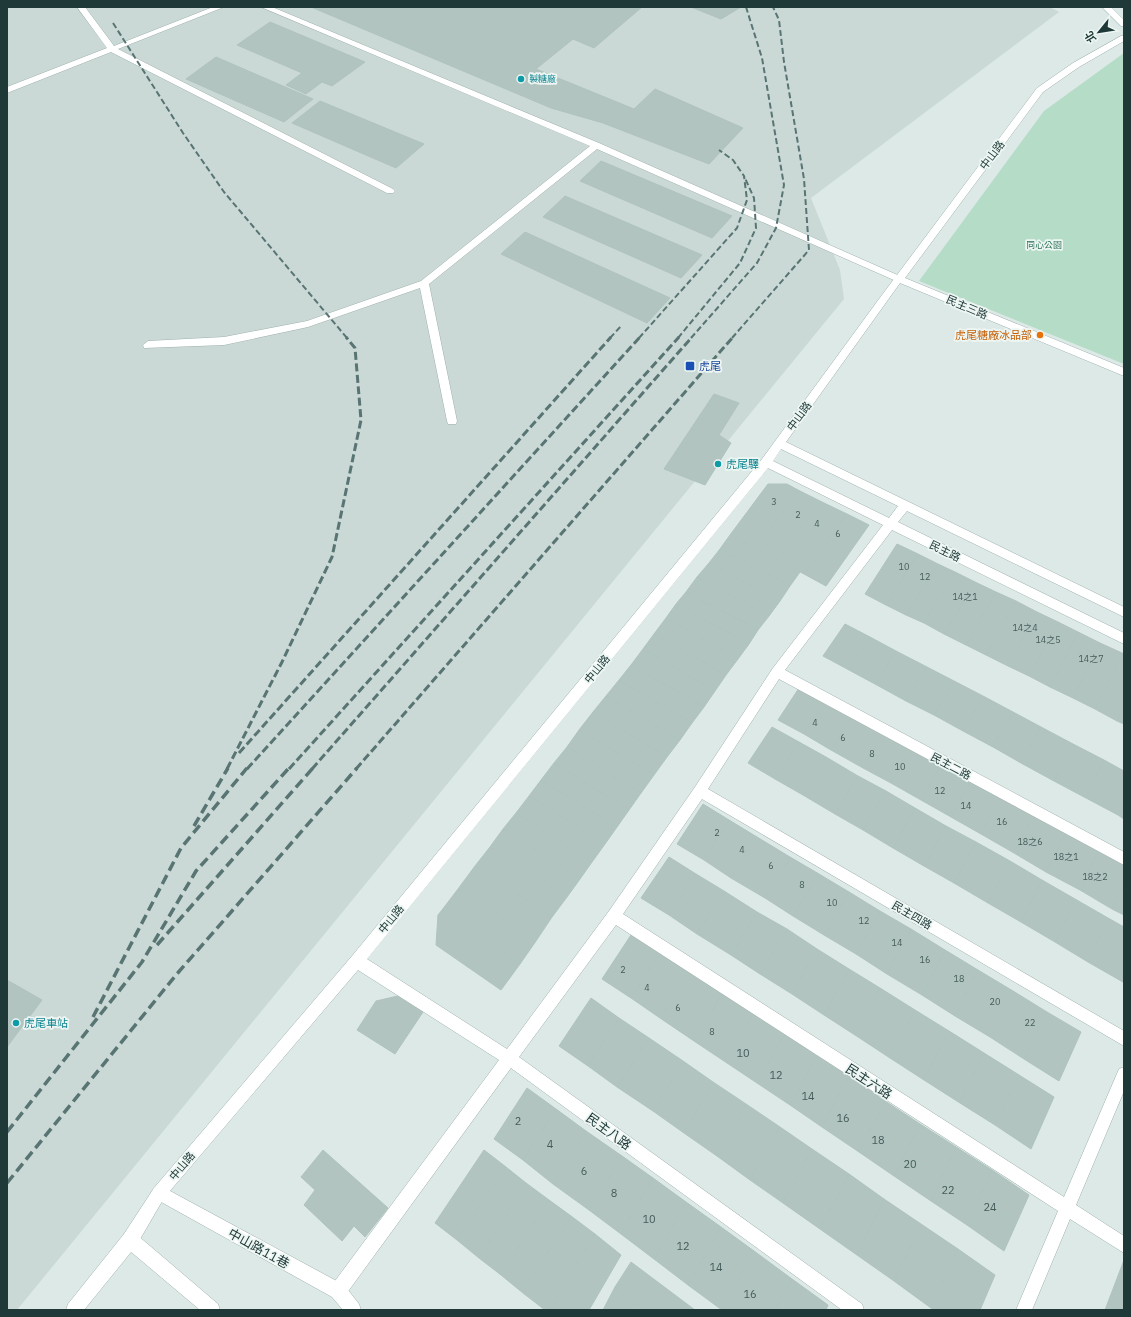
<svg xmlns="http://www.w3.org/2000/svg" width="1131" height="1317" font-family="'IBM Plex Sans','Noto Sans TC',sans-serif">
	<rect width="100%" height="100%" fill="#dce9e6"/>
	<polygon fill="#cbd9d6" points="7,7 1050,7 1059,12 811,198 840,270 844,299 17,1310 7,1310"/>
	<polygon fill="#b4dcc7" points="1124,53 1124,364 919,281 1044,111"/>
	<g fill="#b2c4c0" stroke="#afc3bf">
		<polygon points="311,7 642,7 594,48 573,39 536,69 634,109 655,89 743,128 709,164 603,123 551,108"/>
		<polygon points="691,7 741,7 721,19"/>
		<polygon points="270,22 365,62 332,86 322,82 306,94 286,85 302,73 237,45"/>
		<polygon points="216,57 313,99 284,122 186,79"/>
		<polygon points="320,101 424,144 396,168 292,123"/>
		<polygon points="601,161 732,216 712,238 580,181"/>
		<polygon points="565,196 702,255 681,278 543,217"/>
		<polygon points="525,232 670,298 647,323 501,254"/>
		<polygon points="714,394 739,403 719,435 731,443 705,485 664,469"/>
		<polygon points="768,484 787,484 798,490 756,549 730,535"/>
		<polygon points="798,490 822,502 778,560 756,549"/>
		<polygon points="822,502 847,514 804,574 778,560"/>
		<polygon points="847,514 869,525 826,586 804,574"/>
		<polygon points="730,535 756,549 800,572 790,586 720,549"/>
		<polygon points="897,544 918,554 886,605 865,594"/>
		<polygon points="720,549 790,586 780,601 709,563"/>
		<polygon points="918,554 938,564 906,615 886,605"/>
		<polygon points="709,563 780,601 769,616 697,577"/>
		<polygon points="938,564 955,572 924,623 906,615"/>
		<polygon points="955,572 975,582 944,634 924,623"/>
		<polygon points="697,577 769,616 758,630 686,592"/>
		<polygon points="975,582 996,592 966,645 944,634"/>
		<polygon points="686,592 758,630 749,644 676,604"/>
		<polygon points="996,592 1016,601 986,655 966,645"/>
		<polygon points="1016,601 1037,612 1008,666 986,655"/>
		<polygon points="676,604 749,644 738,659 666,618"/>
		<polygon points="1037,612 1058,622 1029,676 1008,666"/>
		<polygon points="666,618 738,659 726,675 654,634"/>
		<polygon points="1058,622 1078,632 1050,687 1029,676"/>
		<polygon points="845,624 870,637 849,670 823,656"/>
		<polygon points="1078,632 1100,643 1073,698 1050,687"/>
		<polygon points="654,634 726,675 715,691 643,649"/>
		<polygon points="870,637 896,651 875,684 849,670"/>
		<polygon points="1100,643 1122,653 1095,709 1073,698"/>
		<polygon points="643,649 715,691 704,707 631,665"/>
		<polygon points="896,651 927,667 906,701 875,684"/>
		<polygon points="1122,653 1124,654 1124,705 1117,721 1095,709"/>
		<polygon points="631,665 704,707 692,723 619,680"/>
		<polygon points="927,667 954,681 934,715 906,701"/>
		<polygon points="619,680 692,723 680,740 606,696"/>
		<polygon points="954,681 983,696 963,731 934,715"/>
		<polygon points="801,685 827,699 804,734 778,720"/>
		<polygon points="606,696 680,740 667,757 593,712"/>
		<polygon points="983,696 1013,712 993,747 963,731"/>
		<polygon points="827,699 853,714 831,750 804,734"/>
		<polygon points="1124,705 1124,724 1117,721"/>
		<polygon points="593,712 667,757 654,775 579,730"/>
		<polygon points="1013,712 1041,727 1021,763 993,747"/>
		<polygon points="853,714 885,731 863,768 831,750"/>
		<polygon points="772,727 799,742 775,779 748,763"/>
		<polygon points="1041,727 1073,744 1054,781 1021,763"/>
		<polygon points="579,730 654,775 641,793 567,747"/>
		<polygon points="885,731 913,746 891,783 863,768"/>
		<polygon points="799,742 826,757 803,795 775,779"/>
		<polygon points="1073,744 1104,760 1086,798 1054,781"/>
		<polygon points="913,746 942,763 921,800 891,783"/>
		<polygon points="567,747 641,793 629,810 554,763"/>
		<polygon points="826,757 858,776 835,814 803,795"/>
		<polygon points="1104,760 1124,771 1124,802 1118,815 1086,798"/>
		<polygon points="554,763 629,810 617,827 541,780"/>
		<polygon points="942,763 972,779 951,817 921,800"/>
		<polygon points="858,776 886,791 863,830 835,814"/>
		<polygon points="972,779 1002,795 981,834 951,817"/>
		<polygon points="541,780 617,827 605,844 529,796"/>
		<polygon points="886,791 915,808 893,848 863,830"/>
		<polygon points="1002,795 1034,814 1014,853 981,834"/>
		<polygon points="529,796 605,844 592,862 516,813"/>
		<polygon points="1124,802 1124,819 1118,815"/>
		<polygon points="703,804 729,820 704,860 677,844"/>
		<polygon points="915,808 946,826 924,866 893,848"/>
		<polygon points="516,813 592,862 580,879 503,829"/>
		<polygon points="1034,814 1067,831 1046,872 1014,853"/>
		<polygon points="729,820 757,837 731,878 704,860"/>
		<polygon points="946,826 976,842 954,883 924,866"/>
		<polygon points="503,829 580,879 567,897 490,847"/>
		<polygon points="1067,831 1099,849 1080,890 1046,872"/>
		<polygon points="757,837 790,857 765,898 731,878"/>
		<polygon points="976,842 1010,861 988,903 954,883"/>
		<polygon points="490,847 567,897 552,917 475,866"/>
		<polygon points="1099,849 1124,863 1124,883 1112,909 1080,890"/>
		<polygon points="669,857 696,874 669,915 641,898"/>
		<polygon points="790,857 819,874 793,916 765,898"/>
		<polygon points="1010,861 1042,880 1021,922 988,903"/>
		<polygon points="475,866 552,917 536,941 458,889"/>
		<polygon points="696,874 724,891 697,934 669,915"/>
		<polygon points="819,874 849,892 824,935 793,916"/>
		<polygon points="1042,880 1075,899 1055,942 1021,922"/>
		<polygon points="1124,883 1124,915 1112,909"/>
		<polygon points="458,889 536,941 520,964 442,910"/>
		<polygon points="724,891 757,912 731,955 697,934"/>
		<polygon points="849,892 880,911 856,954 824,935"/>
		<polygon points="1075,899 1108,918 1088,962 1055,942"/>
		<polygon points="442,910 520,964 501,990 436,945 438,915"/>
		<polygon points="880,911 911,929 887,974 856,954"/>
		<polygon points="757,912 787,929 760,974 731,955"/>
		<polygon points="1108,918 1124,927 1123,982 1088,962"/>
		<polygon points="787,929 817,949 792,994 760,974"/>
		<polygon points="911,929 945,950 922,995 887,974"/>
		<polygon points="631,935 660,953 631,998 602,979"/>
		<polygon points="817,949 849,969 824,1015 792,994"/>
		<polygon points="945,950 978,970 955,1016 922,995"/>
		<polygon points="660,953 688,972 660,1018 631,998"/>
		<polygon points="849,969 880,988 855,1035 824,1015"/>
		<polygon points="978,970 1013,991 990,1037 955,1016"/>
		<polygon points="688,972 722,994 694,1041 660,1018"/>
		<polygon points="7,980 42,1000 7,1047"/>
		<polygon points="880,988 915,1010 890,1058 855,1035"/>
		<polygon points="1013,991 1047,1012 1024,1059 990,1037"/>
		<polygon points="722,994 753,1014 724,1061 694,1041"/>
		<polygon points="398,996 423,1012 395,1054 357,1030 376,1001"/>
		<polygon points="591,998 619,1018 588,1066 559,1046"/>
		<polygon points="915,1010 949,1031 924,1080 890,1058"/>
		<polygon points="1047,1012 1081,1032 1059,1081 1024,1059"/>
		<polygon points="753,1014 785,1034 757,1083 724,1061"/>
		<polygon points="619,1018 649,1038 617,1087 588,1066"/>
		<polygon points="949,1031 984,1053 960,1103 924,1080"/>
		<polygon points="785,1034 817,1056 790,1105 757,1083"/>
		<polygon points="649,1038 683,1061 653,1111 617,1087"/>
		<polygon points="984,1053 1019,1075 995,1125 960,1103"/>
		<polygon points="817,1056 849,1076 822,1127 790,1105"/>
		<polygon points="683,1061 713,1082 684,1133 653,1111"/>
		<polygon points="1019,1075 1054,1097 1031,1149 995,1125"/>
		<polygon points="849,1076 885,1101 859,1152 822,1127"/>
		<polygon points="713,1082 746,1104 717,1156 684,1133"/>
		<polygon points="527,1088 556,1109 523,1160 494,1139"/>
		<polygon points="885,1101 920,1124 894,1176 859,1152"/>
		<polygon points="746,1104 780,1127 750,1180 717,1156"/>
		<polygon points="556,1109 586,1131 553,1184 523,1160"/>
		<polygon points="920,1124 956,1147 931,1201 894,1176"/>
		<polygon points="780,1127 812,1149 783,1203 750,1180"/>
		<polygon points="586,1131 622,1156 589,1210 553,1184"/>
		<polygon points="956,1147 992,1170 967,1225 931,1201"/>
		<polygon points="812,1149 849,1174 820,1229 783,1203"/>
		<polygon points="323,1150 388,1208 365,1237 354,1226 342,1241 304,1205 315,1190 301,1177"/>
		<polygon points="484,1150 506,1167 457,1240 435,1223"/>
		<polygon points="622,1156 653,1178 621,1234 589,1210"/>
		<polygon points="506,1167 526,1183 479,1258 457,1240"/>
		<polygon points="992,1170 1029,1195 1004,1251 967,1225"/>
		<polygon points="849,1174 884,1199 857,1255 820,1229"/>
		<polygon points="653,1178 686,1202 654,1259 621,1234"/>
		<polygon points="526,1183 549,1200 501,1275 479,1258"/>
		<polygon points="884,1199 921,1224 894,1281 857,1255"/>
		<polygon points="549,1200 571,1216 523,1293 501,1275"/>
		<polygon points="686,1202 721,1227 688,1285 654,1259"/>
		<polygon points="571,1216 595,1234 549,1310 545,1310 523,1293"/>
		<polygon points="921,1224 958,1249 931,1308 894,1281"/>
		<polygon points="721,1227 754,1251 722,1310 688,1285"/>
		<polygon points="595,1234 621,1255 589,1310 549,1310"/>
		<polygon points="958,1249 995,1275 980,1310 934,1310 931,1308"/>
		<polygon points="754,1251 792,1279 775,1310 722,1310"/>
		<polygon points="1124,1260 1124,1310 1105,1310"/>
		<polygon points="631,1262 695,1310 646,1310 615,1287"/>
		<polygon points="792,1279 828,1305 826,1310 775,1310"/>
		<polygon points="615,1287 646,1310 603,1310"/>
	</g>
	<g fill="none" stroke-linecap="round" stroke-linejoin="round">
		<defs>
			<g id="lane">
				<polygon points="77,7 85,7 114,46 213,7 224,7 118,49 393,189 395,191 393,193 387,193 111,52 7,93 7,87 107,48"/>
				<polygon points="261,7 272,7 599,143 902,277 904,279 902,281 896,281 597,149 429,284 457,421 456,424 448,424 447,421 420,288 308,327 224,345 144,348 143,345 148,341 224,337 307,321 421,281 590,146"/>
				<polygon points="159,1185 344,1285 359,1304 361,1310 343,1310 332,1297 154,1198 151,1193 154,1188"/>
				<polygon points="130,1232 136,1234 218,1304 220,1310 200,1310 124,1246 122,1240 124,1234"/>
			</g>
			<path id="street" d="M1121 36H1124V41L1079 67 1043 92 905 278 1124 368V376L900 283 786 442 1124 607V617L907 511 898 522 1124 633V644L892 530 785 670 1124 852V865L779 679 708 789 1124 1031V1046L702 799 623 914 1064 1197 1119 1069 1124 1067V1091L1076 1205 1124 1236V1253L1070 1219 1032 1310H1016L1058 1211 616 925 519 1057 862 1304 864 1310H842L511 1068 344 1297 338 1299 332 1297 330 1291 332 1285 499 1060 358 970 164 1198 136 1246 84 1310H66L68 1304 124 1234 154 1188 352 956 762 459 879 299 1037 88 1073 63ZM781 449 898 506 889 518 773 461ZM768 468 883 525 773 668 695 787 609 911 507 1049 367 959Z"/>
			<polygon id="secondary" points="1102,7 1111,7 1124,20 1124,26 1121,26"/>
		</defs>
		<use href="#lane" stroke="#9fb1ae" stroke-width="1"/>
		<use href="#street" stroke="#9fb1ae" stroke-width="1"/>
		<use href="#secondary" stroke="#9bb5b2" stroke-width="1"/>
		<use href="#lane" fill="#fff" fill-rule="evenodd"/>
		<use href="#street" fill="#fff" fill-rule="evenodd"/>
		<use href="#secondary" fill="#fff" fill-rule="evenodd"/>
		<g stroke="#587573" stroke-width="2" stroke-dasharray="6 3" stroke-linecap="butt">
			<polyline points="113,23 183,133 224,192 347,338"/>
			<polyline points="610,338 622,325"/>
			<polyline points="639,338 737,228 747,200 744,176 733,160 719,150"/>
			<polyline points="678,338 740,263 756,228 754,198 744,176"/>
			<polyline points="691,338 757,263 776,228 784,185 762,58 746,7"/>
			<polyline points="732,338 809,250 804,179 784,62 779,20 773,7"/>
		</g>
		<g stroke="#587573" stroke-width="3" stroke-dasharray="8 3.5" stroke-linecap="butt">
			<polyline points="239,753 611,337"/>
			<polyline points="227,769 282,662 332,557 361,420 355,348 346,337"/>
			<polyline points="247,769 640,337"/>
			<polyline points="289,769 679,337"/>
			<polyline points="312,769 692,337"/>
			<polyline points="356,769 733,337"/>
		</g>
		<g stroke="#587573" stroke-width="3.5" stroke-dasharray="10 5" stroke-linecap="butt">
			<polyline points="194,826 228,768"/>
			<polyline points="157,945 313,768"/>
			<polyline points="93,1017 181,848 247,768"/>
			<polyline points="7,1132 142,962 196,871 289,768"/>
			<polyline points="7,1183 176,975 357,768"/>
		</g>
	</g>
	<g fill="#0f9aa8" stroke="#edf6f3" stroke-width="1.5">
		<circle cx="521" cy="79" r="4"/>
		<circle cx="718" cy="464" r="4"/>
		<circle cx="16" cy="1023" r="4"/>
	</g>
	<circle fill="#e8710a" stroke="#edf6f3" stroke-width="1.5" cx="1040" cy="335" r="4"/>
	<rect fill="#1a4fb4" stroke="#edf6f3" stroke-width="1.5" x="685" y="361" width="10" height="10" rx="2"/>
	<g text-anchor="middle" stroke-width="3.5" stroke-linejoin="round" paint-order="stroke">
		<g font-size="9" fill="#0d838f" stroke="#edf6f3" text-anchor="start">
			<text x="529" y="82">製糖廠</text>
		</g>
		<g font-size="9" fill="#277054" stroke="#edf6f3">
			<text x="1044" y="248">同心公園</text>
		</g>
		<g font-size="9" fill="#435c59">
			<text x="774" y="505">3</text>
			<text x="798" y="518">2</text>
			<text x="817" y="527">4</text>
			<text x="838" y="537">6</text>
			<text x="904" y="570">10</text>
			<text x="925" y="580">12</text>
			<text x="965" y="600">14之1</text>
			<text x="1025" y="631">14之4</text>
			<text x="1048" y="643">14之5</text>
			<text x="1091" y="662">14之7</text>
			<text x="815" y="726">4</text>
			<text x="843" y="741">6</text>
			<text x="872" y="757">8</text>
			<text x="900" y="770">10</text>
			<text x="940" y="794">12</text>
			<text x="966" y="809">14</text>
			<text x="1002" y="825">16</text>
			<text x="717" y="836">2</text>
			<text x="1030" y="845">18之6</text>
			<text x="742" y="853">4</text>
			<text x="1066" y="860">18之1</text>
			<text x="771" y="869">6</text>
			<text x="1095" y="880">18之2</text>
			<text x="802" y="888">8</text>
			<text x="832" y="906">10</text>
			<text x="864" y="924">12</text>
			<text x="897" y="946">14</text>
			<text x="925" y="963">16</text>
			<text x="623" y="973">2</text>
			<text x="959" y="982">18</text>
			<text x="647" y="991">4</text>
			<text x="995" y="1005">20</text>
			<text x="678" y="1011">6</text>
			<text x="1030" y="1026">22</text>
			<text x="712" y="1035">8</text>
		</g>
		<g font-size="11" fill="#1e3937" stroke="#edf6f3">
			<text transform="translate(992 155) rotate(-53)" y="4">中山路</text>
			<text transform="translate(967 307) rotate(23)" y="4">民主三路</text>
			<text transform="translate(799 416) rotate(-54)" y="4">中山路</text>
			<text transform="translate(945 551) rotate(26)" y="4">民主路</text>
			<text transform="translate(597 669) rotate(-51)" y="4">中山路</text>
			<text transform="translate(951 766) rotate(28)" y="4">民主二路</text>
			<text transform="translate(912 915) rotate(30)" y="4">民主四路</text>
			<text transform="translate(391 919) rotate(-51)" y="4">中山路</text>
			<text transform="translate(182 1166) rotate(-50)" y="4">中山路</text>
		</g>
		<g font-size="11" fill="#c56008" stroke="#edf6f3" text-anchor="end">
			<text x="1032" y="339">虎尾糖廠冰品部</text>
		</g>
		<g font-size="11" fill="#164399" stroke="#edf6f3" text-anchor="start">
			<text x="699" y="370">虎尾</text>
		</g>
		<g font-size="11" fill="#0d838f" stroke="#edf6f3" text-anchor="start">
			<text x="726" y="468">虎尾驛</text>
			<text x="24" y="1027">虎尾車站</text>
		</g>
		<g font-size="11" fill="#435c59">
			<text x="743" y="1057">10</text>
			<text x="776" y="1079">12</text>
			<text x="808" y="1100">14</text>
			<text x="843" y="1122">16</text>
			<text x="518" y="1125">2</text>
			<text x="878" y="1144">18</text>
			<text x="550" y="1148">4</text>
			<text x="910" y="1168">20</text>
			<text x="584" y="1175">6</text>
			<text x="948" y="1194">22</text>
			<text x="614" y="1197">8</text>
			<text x="990" y="1211">24</text>
			<text x="649" y="1223">10</text>
			<text x="683" y="1250">12</text>
			<text x="716" y="1271">14</text>
			<text x="750" y="1298">16</text>
		</g>
		<g font-size="13" fill="#1e3937" stroke="#edf6f3">
			<text transform="translate(869 1081) rotate(33)" y="5">民主六路</text>
			<text transform="translate(609 1131) rotate(36)" y="5">民主八路</text>
			<text transform="translate(259 1248) rotate(29)" y="5">中山路11巷</text>
		</g>
	</g>
	<rect width="1131" height="1317" fill="none" stroke="#1e3937" stroke-width="16"/>
	<g transform="translate(1099 32) rotate(240)" stroke="#edf6f3" stroke-width="3" paint-order="stroke">
	<path d="M0-3L7 15L0 10L-7 15Z" fill="#1e3937"/>
	<text y="-6" font-size="11" font-weight="bold" text-anchor="middle" fill="#1e3937">北</text>
	</g>
</svg>
